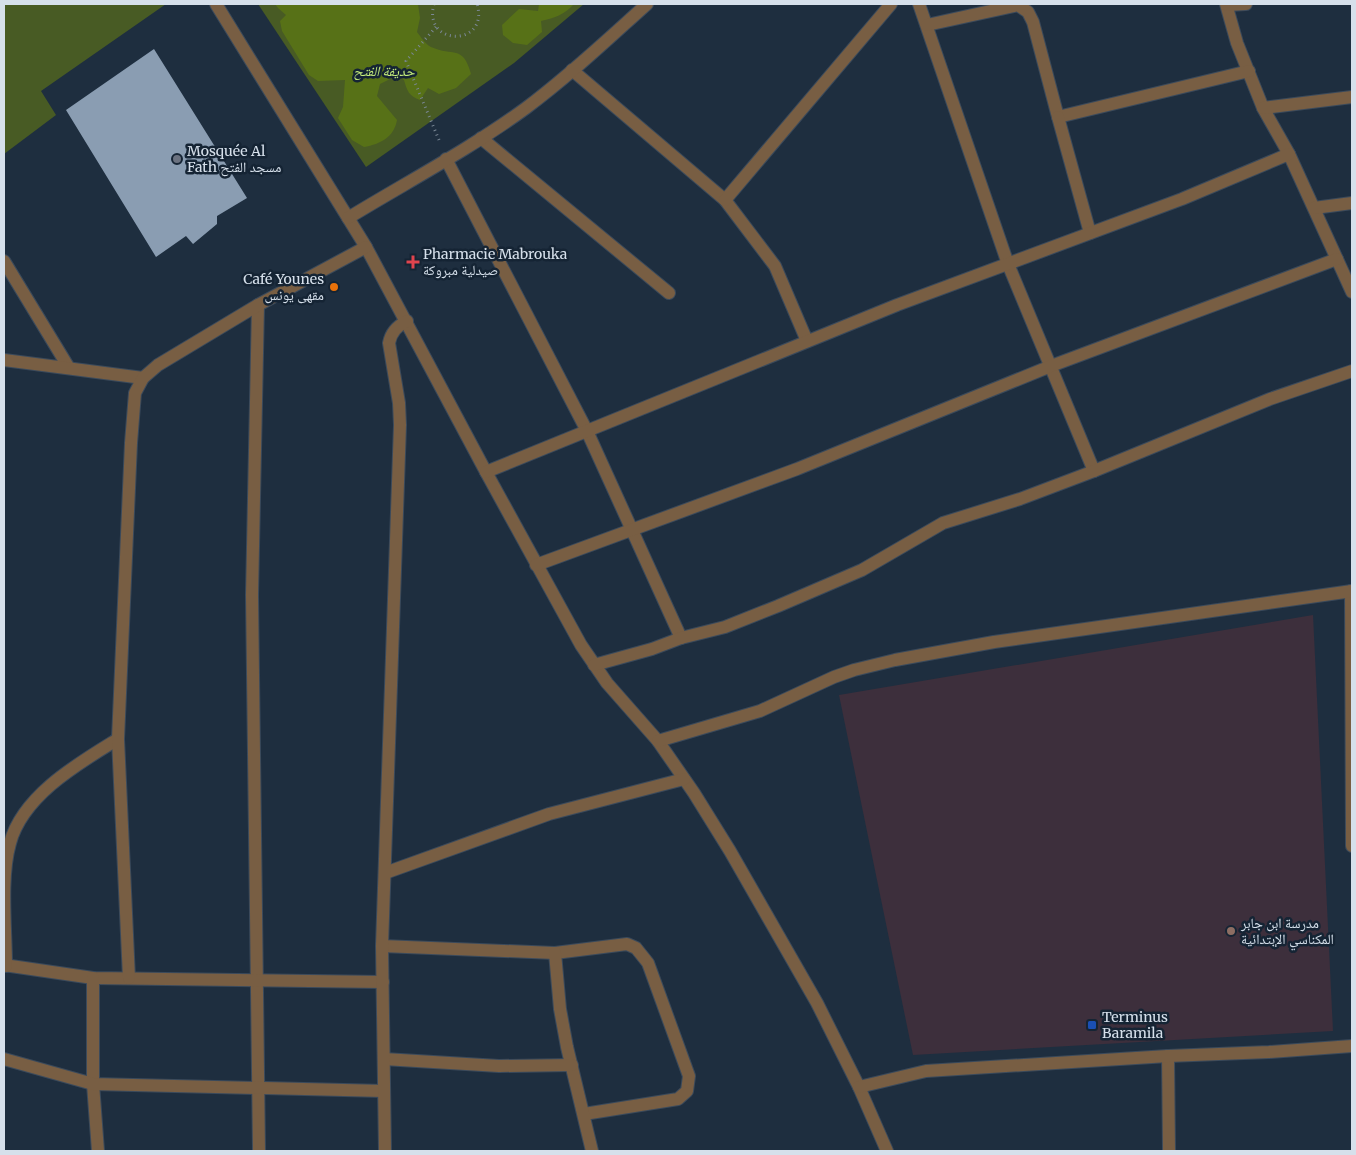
<svg xmlns="http://www.w3.org/2000/svg" width="1356" height="1155" font-family="Merriweather,'Noto Naskh Arabic',serif">
	<rect width="100%" height="100%" fill="#1e2e3f"/>
	<polygon fill="#3d2f3c" points="1313,615 1333,1031 913,1055 839,695"/>
	<g fill="#485b24">
		<polygon points="4,4 166,4 41,91 56,115 4,154"/>
		<polygon points="258,4 584,4 514,63 366,167"/>
	</g>
	<g fill="#577117">
		<path d="M275 4H418L420 18 417 32C421 37 425 44 431 47 453 57 463 44 471 74L456 88 439 94 428 88 420 100C409 96 407 91 404 80L395 72 390 79 380 84 377 96 397 120C394 137 381 144 364 147L352 140 338 118 343 107 345 80 318 81 309 75 282 31 280 21 286 15 278 8Z"/>
		<path d="M539 4H574C565 14 555 18 541 21L542 32 527 45 513 43 503 35 502 25 519 9 538 11Z"/>
	</g>
	<polygon fill="#8a9db2" points="154,49 247,198 217,216 217,224 193,244 186,236 156,257 66,110"/>
	<g fill="none" stroke-linecap="round" stroke-linejoin="round">
		<defs>
			<g id="minor">
				<polyline points="216,4 366,247 486,472 581,645 607,683 658,741 694,793 730,851 817,1003 859,1087 887,1151"/>
				<polyline points="919,4 1008,264 1094,471"/>
				<polyline points="1226,4 1237,43 1263,108 1289,154 1352,292"/>
				<polyline points="1227,5 1246,4"/>
				<polyline points="927,25 1018,5 1028,12 1033,22 1058,117 1249,71"/>
				<polyline points="572,70 725,200 775,266 807,341"/>
				<polyline points="1263,108 1352,97"/>
				<polyline points="1058,117 1090,233"/>
				<polyline points="481,138 669,293"/>
				<polyline points="446,159 587,431 681,638"/>
				<polyline points="725,200 891,4"/>
				<polyline points="1314,208 1352,203"/>
				<path d="M348 218C407 182 470 149 526 108 569 76 608 39 647 4"/>
				<polyline points="4,261 69,368"/>
				<polyline points="258,305 252,595 259,1151"/>
				<polyline points="4,360 143,378"/>
				<polyline points="486,472 897,305 1182,199 1289,154"/>
				<polyline points="536,565 797,469 1051,366 1337,259"/>
				<polyline points="1351,591 1352,846"/>
				<polyline points="594,665 652,649 681,638 725,627 778,606 862,570 943,523 1020,499 1094,471 1270,399 1352,371"/>
				<polyline points="658,741 760,711 834,677 854,670 895,660 994,642 1352,591"/>
				<polyline points="385,873 549,814 684,779"/>
				<polyline points="382,946 555,953 627,944 636,948 648,963 689,1076 687,1091 678,1099 584,1114"/>
				<polyline points="555,953 560,1009 567,1047 592,1151"/>
				<polyline points="4,965 93,978 383,982"/>
				<path d="M6 966C6 929 0 878 10 843 23 795 79 763 118 739"/>
				<polyline points="93,978 93,1084 98,1151"/>
				<polyline points="129,978 118,739 131,443 135,393 143,378 158,365 258,305 366,247"/>
				<polyline points="1168,1056 1169,1151"/>
				<polyline points="4,1059 93,1084 384,1091"/>
				<polyline points="384,1059 499,1066 572,1065"/>
				<polyline points="859,1087 926,1071 1168,1056 1269,1052 1352,1046"/>
				<path d="M385 1151 382 946 400 425 399 403 389 343C391 332 397 326 407 321"/>
			</g>
		</defs>
		<use href="#minor" stroke="#3b4a5b" stroke-width="14"/>
		<g stroke="#7b8896" stroke-width="3" stroke-dasharray="1 4" stroke-linecap="butt">
			<path d="M434 4C422 47 490 47 477 4"/>
			<polyline points="436,27 406,61 439,140"/>
		</g>
		<use href="#minor" stroke="#785e43" stroke-width="12"/>
	</g>
	<circle fill="#6b7280" stroke="#152434" stroke-width="2" cx="177" cy="159" r="5"/>
	<path fill="#e0444e" stroke="#152434" stroke-width="2" d="M410.5 254.5h5v5h5v5h-5v5h-5v-5h-5v-5h5z"/>
	<circle fill="#e8710a" stroke="#152434" stroke-width="2" cx="334" cy="287" r="5"/>
	<circle fill="#8d6e63" stroke="#152434" stroke-width="2" cx="1231" cy="931" r="5"/>
	<rect fill="#1a4fb4" stroke="#152434" stroke-width="2" x="1087" y="1020" width="10" height="10" rx="2.5"/>
	<g text-anchor="middle" stroke-width="5" stroke-linejoin="round" paint-order="stroke">
		<g font-size="14" font-style="italic" fill="#c6ee7c" stroke="#152434">
			<text x="384" y="76">حديقة الفتح</text>
		</g>
		<g font-size="14" fill="#d6e0eb" stroke="#152434" text-anchor="start">
			<text x="187" y="156">Mosquée Al<tspan x="187" dy="16">Fath مسجد الفتح</tspan></text>
			<text x="423" y="259">Pharmacie Mabrouka<tspan x="423" dy="16">صيدلية مبروكة</tspan></text>
			<text x="324" y="284" text-anchor="end">Café Younes<tspan x="324" dy="16">مقهى يونس</tspan></text>
			<text x="1241" y="928">مدرسة ابن جابر<tspan x="1241" dy="16">المكناسي الإبتدائية</tspan></text>
			<text x="1102" y="1022">Terminus<tspan x="1102" dy="16">Baramila</tspan></text>
		</g>
	</g>
	<rect width="1356" height="1155" fill="none" stroke="#d6e0eb" stroke-width="10"/>
</svg>
